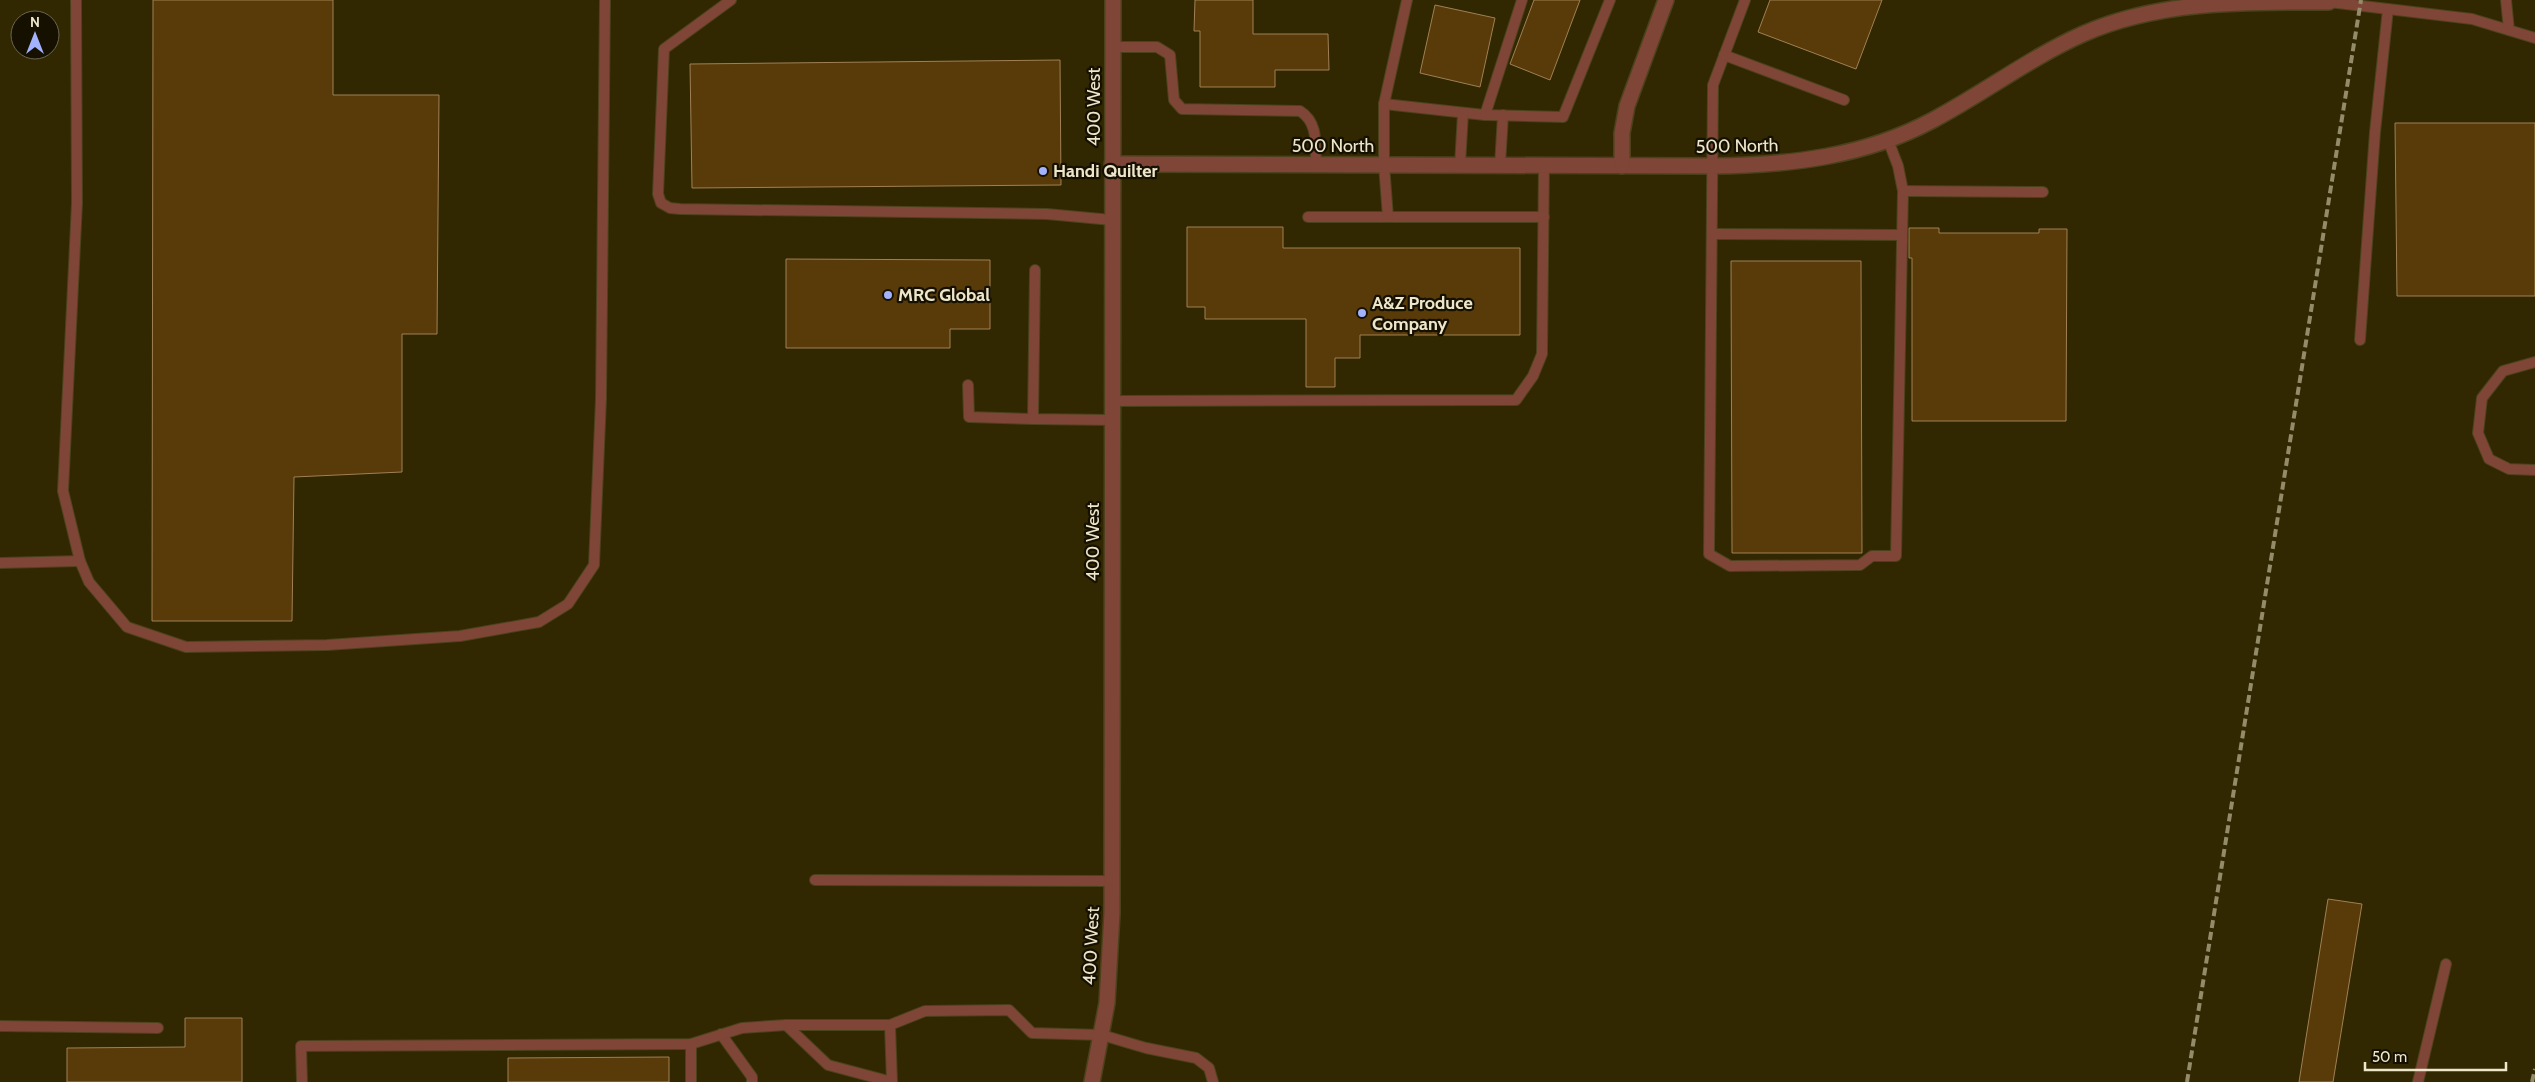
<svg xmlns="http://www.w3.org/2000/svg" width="2535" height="1082" font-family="Cabin,sans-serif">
	<rect width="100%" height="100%" fill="#312700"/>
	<g fill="#593b09" stroke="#a08054">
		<polygon points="153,0 333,0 333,95 439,95 437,334 402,334 402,472 294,477 292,621 152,621"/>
		<polygon points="1195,0 1253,0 1253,34 1328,34 1329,70 1275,70 1275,87 1200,87 1200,31 1194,31"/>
		<polygon points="1534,0 1580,0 1550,80 1510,64"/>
		<polygon points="1770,0 1882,0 1856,69 1758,32"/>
		<polygon points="1435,5 1495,18 1480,87 1420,73"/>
		<polygon points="1060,60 1061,185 692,188 690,64"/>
		<polygon points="2395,123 2535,123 2535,296 2397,296"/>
		<polygon points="1187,227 1283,227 1283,248 1520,248 1520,335 1360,335 1360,358 1335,358 1335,387 1306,387 1306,319 1205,319 1205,307 1187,307"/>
		<polygon points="1909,228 1939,228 1939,233 2039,233 2039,229 2067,229 2066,421 1912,421 1912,258 1909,258"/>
		<polygon points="786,259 990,260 990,329 950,329 950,348 786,348"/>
		<polygon points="1731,261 1861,261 1862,553 1732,553"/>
		<polygon points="2328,899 2362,904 2333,1082 2299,1082"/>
		<polygon points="185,1018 242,1018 242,1082 67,1082 67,1048 185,1047"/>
		<polygon points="669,1057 669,1082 508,1082 508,1058"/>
	</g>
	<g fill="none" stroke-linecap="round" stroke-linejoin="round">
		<defs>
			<g id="service">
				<polyline points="76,0 77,203 63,491 80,561 89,582 127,627 186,647 327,645 460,636 539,622 568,604 594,565 601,399 605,0"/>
				<polyline points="731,0 664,49 658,194 661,203 670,208 680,209 1047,214 1112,220"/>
				<polyline points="1745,0 1713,85 1709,554 1730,566 1860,565 1872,556 1896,556 1903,191 1898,166 1888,140"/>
				<polyline points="2506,0 2509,30"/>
				<polyline points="2329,2 2388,9 2375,132 2360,340"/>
				<polyline points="2388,9 2472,19 2535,38"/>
				<path d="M1113 47H1157L1170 55 1174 100 1182 109 1300 111C1319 123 1315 145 1316 165"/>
				<polyline points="1724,55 1844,100"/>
				<polyline points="1384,104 1485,115 1522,0"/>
				<polyline points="1485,115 1563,117 1610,0"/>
				<polyline points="1460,165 1463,113"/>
				<polyline points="1500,165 1503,115"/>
				<polyline points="1903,191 2043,192"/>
				<polyline points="1308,217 1544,217"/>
				<polyline points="1388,217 1384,165 1384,104 1407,0"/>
				<polyline points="1712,234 1902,235"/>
				<polyline points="1035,270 1033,419 1112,420"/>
				<polyline points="2535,362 2503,371 2482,398 2478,433 2489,459 2509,469 2535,470"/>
				<polyline points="968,385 969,417 1033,419"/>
				<polyline points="1112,401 1516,400 1533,376 1542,354 1544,165"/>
				<polyline points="0,563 80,561"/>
				<polyline points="815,880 1112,881"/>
				<polyline points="786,1025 828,1065 892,1082"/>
				<polyline points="890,1025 892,1082"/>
				<polyline points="0,1026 158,1028"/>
				<polyline points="721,1034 752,1077 752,1082"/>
				<polyline points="691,1044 691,1082"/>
				<polyline points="302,1082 301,1046 691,1044 742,1028 786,1025 890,1025 925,1011 1009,1010 1032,1033 1102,1035 1146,1048 1196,1058 1209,1068 1213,1082"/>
				<polyline points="2418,1082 2446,964"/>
			</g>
			<g id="minor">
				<path d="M1112 164 1713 166C1790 165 1864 157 1933 120 1984 93 2031 57 2083 34 2160 0 2247 2 2329 2"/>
				<polyline points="1622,166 1622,133 1627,106 1666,0"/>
			</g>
			<polyline id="tertiary" points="1092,1082 1107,1003 1112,913 1113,0"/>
		</defs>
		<use href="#service" stroke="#4b421c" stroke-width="12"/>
		<use href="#minor" stroke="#4b421c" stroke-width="18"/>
		<use href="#tertiary" stroke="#4b421c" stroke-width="18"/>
		<use href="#service" stroke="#7f4537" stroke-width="10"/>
		<use href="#minor" stroke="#7f4537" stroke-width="15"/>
		<use href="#tertiary" stroke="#7f4537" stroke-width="15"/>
		<g stroke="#938b6a" stroke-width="4" stroke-dasharray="8 4" stroke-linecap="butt">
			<polyline points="2187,1082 2361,0"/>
			<polyline points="2532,1082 2535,1069"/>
		</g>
	</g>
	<g fill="#a2b2fd" stroke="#161000" stroke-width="2">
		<circle cx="1043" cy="171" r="5"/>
		<circle cx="888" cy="295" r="5"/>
		<circle cx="1362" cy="313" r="5"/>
	</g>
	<g text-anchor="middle" stroke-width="4.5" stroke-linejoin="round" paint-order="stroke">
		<g font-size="18" fill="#ede6cb" stroke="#161000">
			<text transform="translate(1094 107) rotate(-90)" y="6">400 West</text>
			<text x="1333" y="152">500 North</text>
			<text transform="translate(1737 146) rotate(-1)" y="6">500 North</text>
			<text transform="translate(1093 542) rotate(-90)" y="6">400 West</text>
			<text transform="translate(1091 946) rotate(-87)" y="6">400 West</text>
		</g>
		<g font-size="18" font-weight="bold" fill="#ede6cb" stroke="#161000" text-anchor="start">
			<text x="1053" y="177">Handi Quilter</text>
			<text x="898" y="301">MRC Global</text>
			<text x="1372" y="309">A&amp;Z Produce<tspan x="1372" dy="21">Company</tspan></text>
		</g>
	</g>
	<g transform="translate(35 35)"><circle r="24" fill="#161000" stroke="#6c6651"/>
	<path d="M0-4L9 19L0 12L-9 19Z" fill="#a2b2fd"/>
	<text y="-8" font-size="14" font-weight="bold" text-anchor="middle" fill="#ede6cb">N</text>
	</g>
	<path d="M2365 1062v8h141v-8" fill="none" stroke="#ede6cb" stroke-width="2.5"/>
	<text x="2372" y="1062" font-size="15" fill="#ede6cb" stroke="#161000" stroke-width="4" paint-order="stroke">50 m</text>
</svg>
